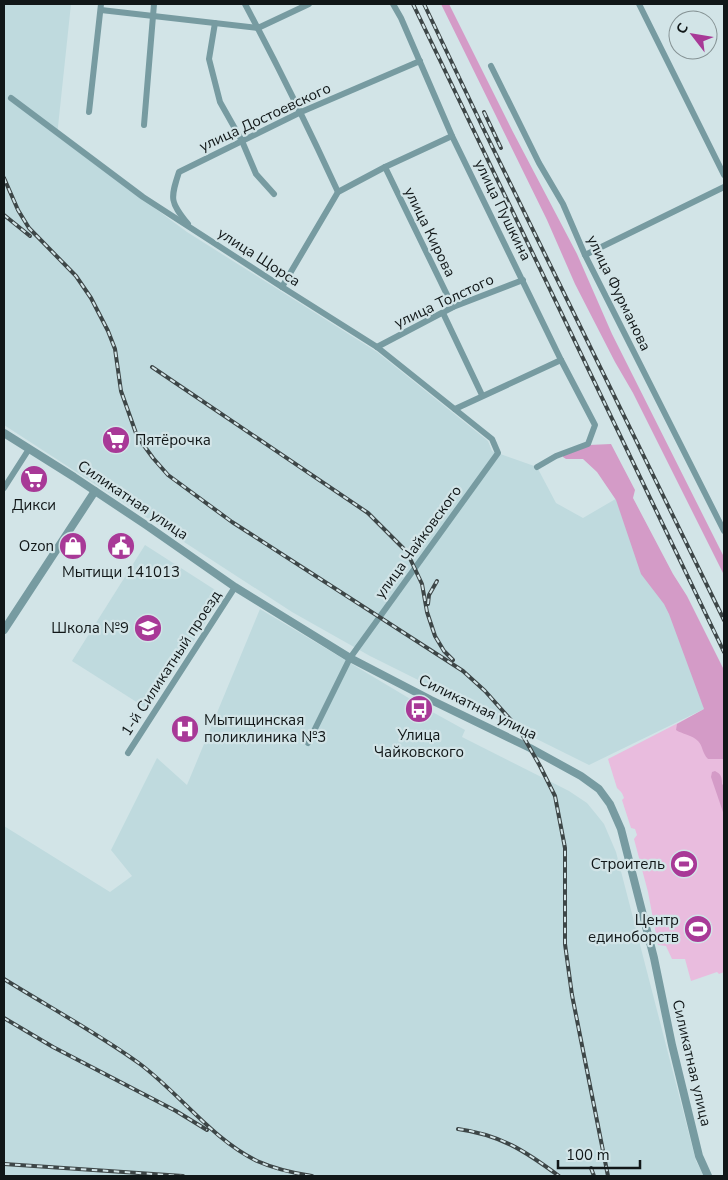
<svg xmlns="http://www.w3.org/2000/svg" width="728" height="1180" font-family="'Nunito Sans',sans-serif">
	<rect width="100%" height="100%" fill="#d2e4e7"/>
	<g fill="#bfdade">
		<polygon points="4,4 71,4 57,136 187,232 377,352 488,441 492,451 537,467 556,503 583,518 619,497 683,620 704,709 589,765 370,656 292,612 4,425"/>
		<polygon points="145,545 223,595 177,667 146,708 72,661"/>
		<polygon points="260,609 427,709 465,730 462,737 569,791 587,803 596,814 604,824 616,852 696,1161 704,1176 4,1176 4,826 110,892 132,876 111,850 157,758 187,785"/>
	</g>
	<path fill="#e9bcde" d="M719 702 724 713V972L719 974 717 972 691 981 685 959H672L666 946 658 945 648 892 634 839 637 835 635 829 631 828 622 800 624 798C622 792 621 792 617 788L608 759Z"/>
	<g fill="#d49bc7">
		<polygon points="441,4 449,4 513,132 577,254 612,334 724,557 724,575 633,393 615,362 575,284 547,220"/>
		<path d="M611 444 635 490 633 498 673 574 687 596 724 670V759H708C702 753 703 746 698 741 692 735 682 734 676 730L677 724 704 709 669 614 664 604 641 574 616 500 597 472 583 459H566L563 457V454L589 445Z"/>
		<path d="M715 771C721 774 722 777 722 784L724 786V815L711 777 712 772Z"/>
	</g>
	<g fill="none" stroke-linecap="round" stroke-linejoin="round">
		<g stroke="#779ba1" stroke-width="6">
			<path d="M245 4C278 66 309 129 338 192"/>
			<polyline points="393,4 401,18 452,136 561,360 595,425 588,444 556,456 537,467"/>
			<polyline points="639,4 724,175"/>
			<polyline points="101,10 258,28 309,4"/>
			<polyline points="215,23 209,59 220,102 242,141 256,174 274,194"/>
			<polyline points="491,66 539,163 563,204 585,255 724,531"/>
			<polyline points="11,98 143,197 282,287 377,347 492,439 498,453 350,658 308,743"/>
			<polyline points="89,112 101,4"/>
			<polyline points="144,125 154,4"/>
			<polyline points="385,167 453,307"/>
			<path d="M188 224C170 202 170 199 179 172L301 112 420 61"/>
			<polyline points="585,255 724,187"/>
			<polyline points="282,287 338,192 385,167 452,136"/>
			<polyline points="443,313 482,395"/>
			<polyline points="377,347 453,307 523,280"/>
			<polyline points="455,409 561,360"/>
			<polyline points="4,488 29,449"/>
			<polyline points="128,753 235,587"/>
		</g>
		<g stroke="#779ba1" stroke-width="8">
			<polyline points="4,433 74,477 146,525 235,587 350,658 431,700 530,748 581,776 599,789 610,804 621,829 654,958 672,1045 699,1156 708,1176"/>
			<polyline points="4,630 95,491"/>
		</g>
		<defs>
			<g id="rail">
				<polyline points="413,4 724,652"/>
				<polyline points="424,4 484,130 724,620"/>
				<polyline points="484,112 501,148"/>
				<polyline points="4,178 18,210 29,228 76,276 91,298 108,331 115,349 121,391 137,436 153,458 168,475 232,522 463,671 485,691 519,729 540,766 555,796 565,848 565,944 572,995 608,1176"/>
				<polyline points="4,215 30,236"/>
				<polyline points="152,367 368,513 407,552 422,584 427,612 435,636 444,651 453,660"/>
				<polyline points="428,604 429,595 437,581"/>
				<path d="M4 979C49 1007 97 1033 140 1064 180 1094 212 1139 257 1161 275 1169 293 1173 312 1176"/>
				<polyline points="4,1018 53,1047 176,1111 207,1130"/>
				<path d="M458 1129C501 1135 525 1151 559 1176"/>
				<polyline points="4,1164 183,1176"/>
				<polyline points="591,1168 594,1176"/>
			</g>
		</defs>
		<use href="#rail" stroke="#3d4647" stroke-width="4"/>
		<use href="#rail" stroke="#d2e4e7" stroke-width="2" stroke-dasharray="5.5" stroke-linecap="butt"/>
	</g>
	<defs>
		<symbol id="supermarket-disc" viewBox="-11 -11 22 22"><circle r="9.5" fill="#a83997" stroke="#d2e4e7"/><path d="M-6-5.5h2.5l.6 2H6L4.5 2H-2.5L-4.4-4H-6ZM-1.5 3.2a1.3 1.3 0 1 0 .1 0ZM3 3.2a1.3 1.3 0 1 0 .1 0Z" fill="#fff"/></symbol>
		<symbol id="shop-disc" viewBox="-11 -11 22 22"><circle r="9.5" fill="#a83997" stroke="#d2e4e7"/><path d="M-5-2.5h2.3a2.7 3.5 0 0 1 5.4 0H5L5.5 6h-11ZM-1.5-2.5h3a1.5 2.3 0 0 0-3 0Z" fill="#fff"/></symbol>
		<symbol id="civic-disc" viewBox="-11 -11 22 22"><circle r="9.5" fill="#a83997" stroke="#d2e4e7"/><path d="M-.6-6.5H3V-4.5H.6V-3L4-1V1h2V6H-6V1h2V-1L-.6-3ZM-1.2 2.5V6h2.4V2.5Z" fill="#fff"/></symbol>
		<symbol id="school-disc" viewBox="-11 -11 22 22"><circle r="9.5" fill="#a83997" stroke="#d2e4e7"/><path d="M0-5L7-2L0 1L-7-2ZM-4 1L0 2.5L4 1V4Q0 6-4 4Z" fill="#fff"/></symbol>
		<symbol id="bus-disc" viewBox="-11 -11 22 22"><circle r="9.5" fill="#a83997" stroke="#d2e4e7"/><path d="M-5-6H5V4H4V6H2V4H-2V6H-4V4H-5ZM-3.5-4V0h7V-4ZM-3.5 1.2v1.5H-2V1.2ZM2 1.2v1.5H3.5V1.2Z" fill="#fff"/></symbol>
		<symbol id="hospital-disc" viewBox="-11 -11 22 22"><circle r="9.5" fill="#a83997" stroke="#d2e4e7"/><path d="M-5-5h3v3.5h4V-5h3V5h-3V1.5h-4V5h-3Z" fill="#fff"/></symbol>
		<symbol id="stadium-disc" viewBox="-11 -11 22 22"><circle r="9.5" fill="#a83997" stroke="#d2e4e7"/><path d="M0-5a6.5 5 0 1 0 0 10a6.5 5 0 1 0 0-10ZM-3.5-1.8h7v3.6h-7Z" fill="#fff"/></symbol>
	</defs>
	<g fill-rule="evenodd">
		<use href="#supermarket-disc" x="100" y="424" width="32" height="32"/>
		<use href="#supermarket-disc" x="18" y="463" width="32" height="32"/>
		<use href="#shop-disc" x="57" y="530" width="32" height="32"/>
		<use href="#civic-disc" x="105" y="530" width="32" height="32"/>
		<use href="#school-disc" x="132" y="612" width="32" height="32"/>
		<use href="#bus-disc" x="403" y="693" width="32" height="32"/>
		<use href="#hospital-disc" x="169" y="713" width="32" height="32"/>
		<use href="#stadium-disc" x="668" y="848" width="32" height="32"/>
		<use href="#stadium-disc" x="682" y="913" width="32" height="32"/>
	</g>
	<g text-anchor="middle" stroke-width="4.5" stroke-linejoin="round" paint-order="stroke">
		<g font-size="15" fill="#111718" stroke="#d2e4e7">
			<text transform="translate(265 117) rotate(-25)" y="5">улица Достоевского</text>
			<text transform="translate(503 210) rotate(64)" y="5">улица Пушкина</text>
			<text transform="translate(430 232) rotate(64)" y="5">улица Кирова</text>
			<text transform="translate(259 257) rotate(33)" y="5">улица Щорса</text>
			<text transform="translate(619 293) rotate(64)" y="5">улица Фурманова</text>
			<text transform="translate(444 301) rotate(-25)" y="5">улица Толстого</text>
			<text transform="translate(133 500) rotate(34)" y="5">Силикатная улица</text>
			<text transform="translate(418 542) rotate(-54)" y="5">улица Чайковского</text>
			<text transform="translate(171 663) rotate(-57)" y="5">1-й Силикатный проезд</text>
			<text transform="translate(478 707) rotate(26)" y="5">Силикатная улица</text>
			<text transform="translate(692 1063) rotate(77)" y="5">Силикатная улица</text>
		</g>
		<g font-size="15" fill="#111718" stroke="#d2e4e7" text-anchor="end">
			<text x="135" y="445" text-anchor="start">Пятёрочка</text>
			<text x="34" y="510" text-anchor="middle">Дикси</text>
			<text x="54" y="551">Ozon</text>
			<text x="121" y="577" text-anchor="middle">Мытищи 141013</text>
			<text x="129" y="633">Школа №9</text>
			<text x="204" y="725" text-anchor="start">Мытищинская<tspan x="204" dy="17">поликлиника №3</tspan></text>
			<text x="419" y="740" text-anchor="middle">Улица<tspan x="419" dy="17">Чайковского</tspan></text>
			<text x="665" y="869">Строитель</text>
			<text x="679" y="925">Центр<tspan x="679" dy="17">единоборств</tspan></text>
		</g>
	</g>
	<rect width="728" height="1180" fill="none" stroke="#111718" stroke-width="10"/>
	<g transform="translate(693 35) rotate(301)"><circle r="24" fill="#d2e4e7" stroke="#859294"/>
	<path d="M0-4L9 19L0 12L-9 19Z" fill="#a83997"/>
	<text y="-8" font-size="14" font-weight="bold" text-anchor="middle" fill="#111718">С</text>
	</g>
	<path d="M558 1160v8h82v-8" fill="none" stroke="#111718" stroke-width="2.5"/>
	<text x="566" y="1160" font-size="15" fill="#111718" stroke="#d2e4e7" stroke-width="4" paint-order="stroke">100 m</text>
</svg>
